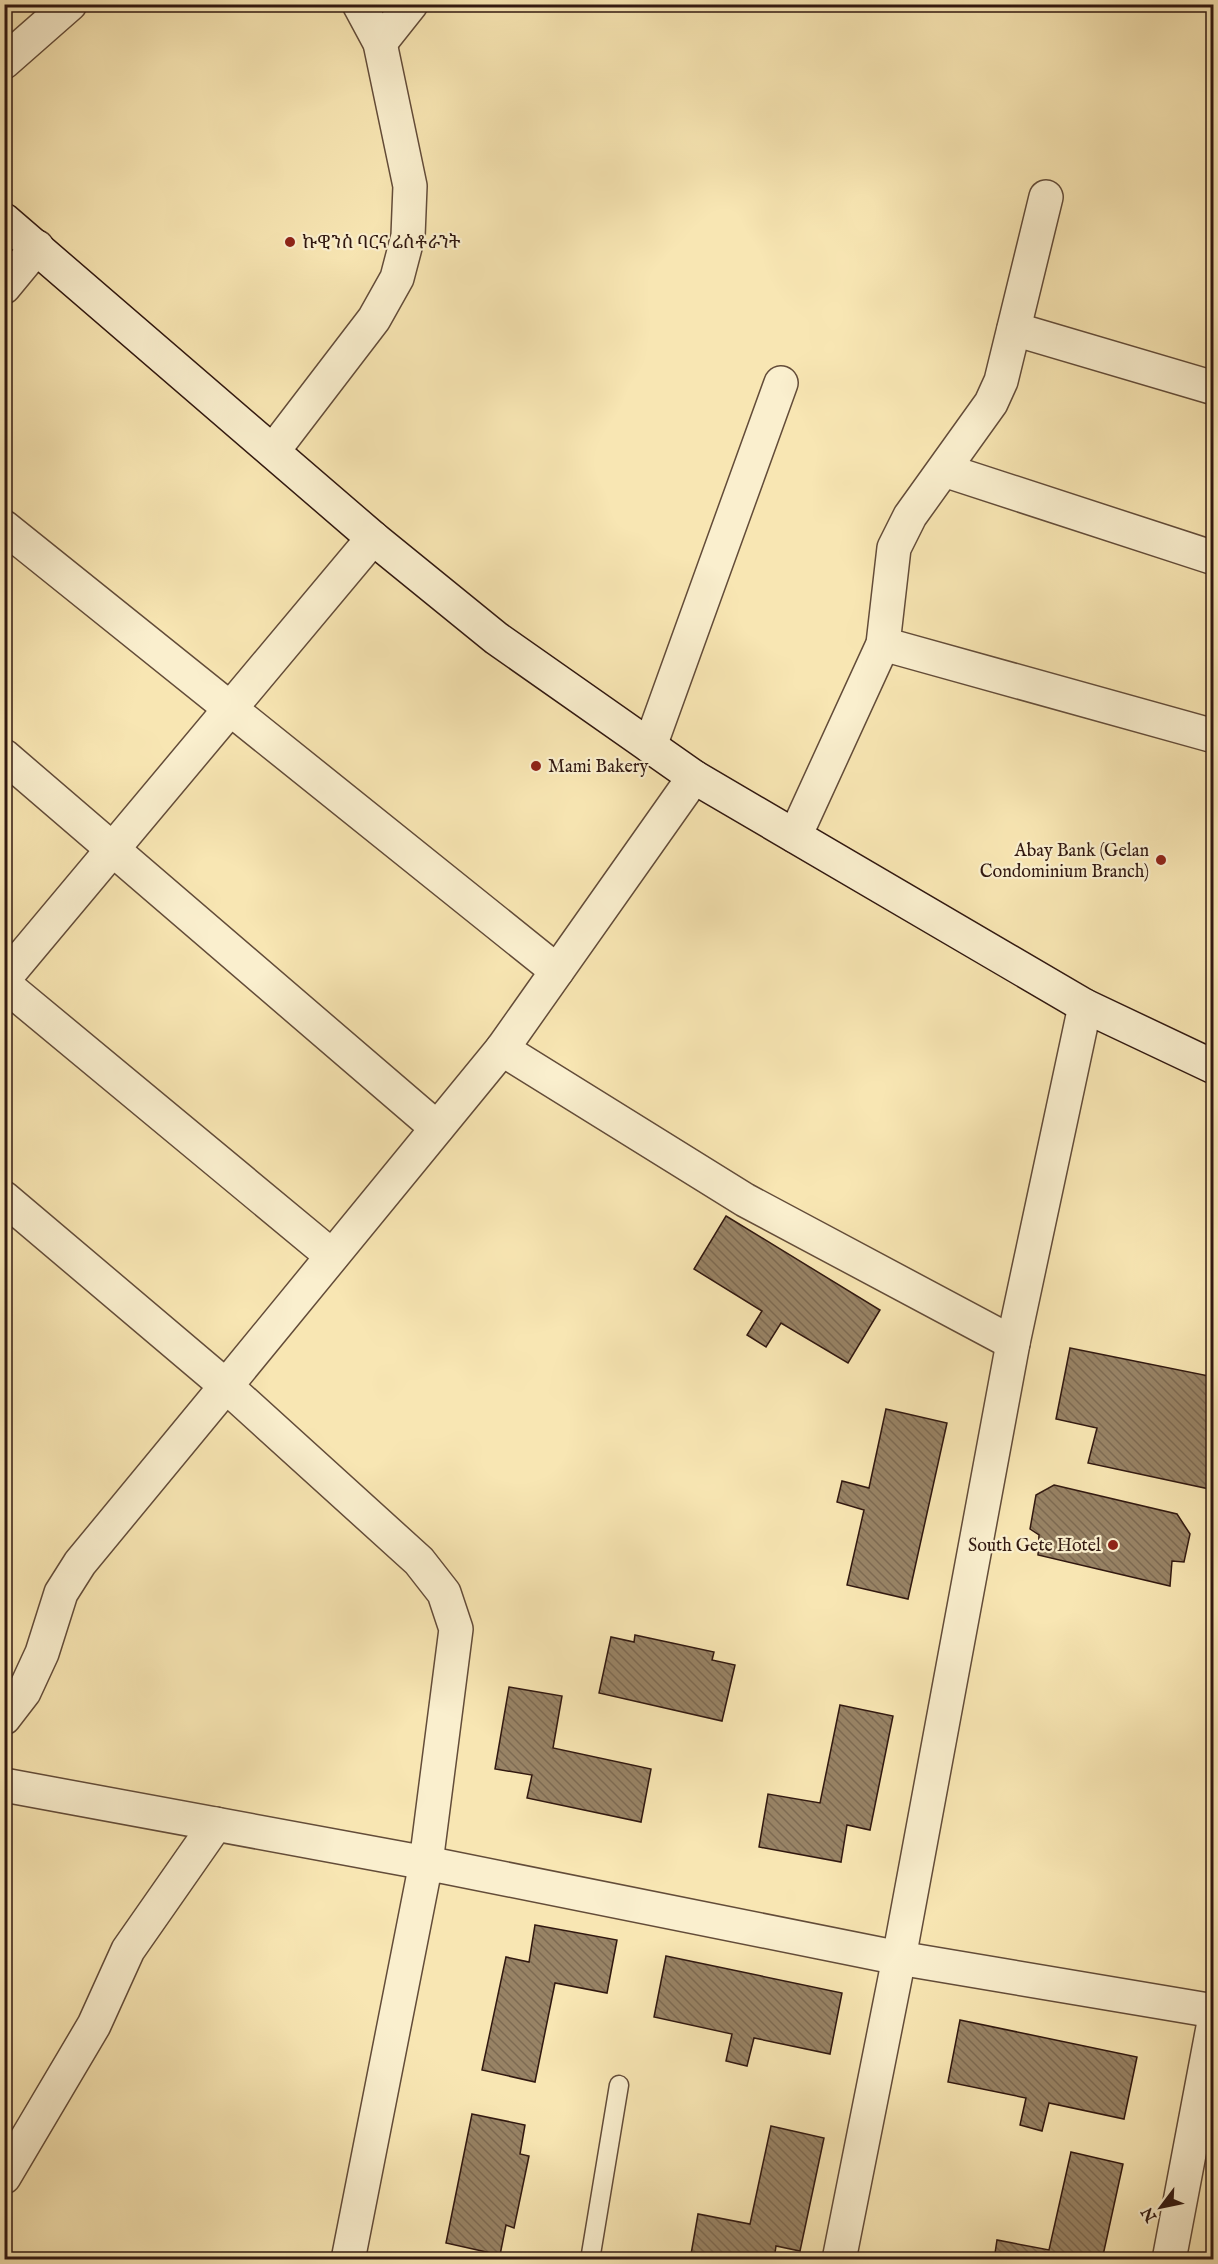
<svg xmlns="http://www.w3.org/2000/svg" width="1218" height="2264" font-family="'IM FELL English','Noto Serif Ethiopic',serif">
	<defs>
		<pattern id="building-back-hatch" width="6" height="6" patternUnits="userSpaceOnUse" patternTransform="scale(1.5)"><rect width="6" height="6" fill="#988365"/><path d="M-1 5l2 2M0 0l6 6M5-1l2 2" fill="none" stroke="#7d6a52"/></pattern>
	</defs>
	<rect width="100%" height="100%" fill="#f8e6b3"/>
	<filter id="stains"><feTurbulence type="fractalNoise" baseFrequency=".00333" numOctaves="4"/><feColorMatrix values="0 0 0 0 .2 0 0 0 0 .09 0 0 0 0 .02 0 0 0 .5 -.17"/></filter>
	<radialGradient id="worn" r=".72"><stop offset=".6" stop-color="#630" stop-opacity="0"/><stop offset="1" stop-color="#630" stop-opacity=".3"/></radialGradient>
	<g fill="url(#building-back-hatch)" stroke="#311810" stroke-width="1.5">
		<polygon points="726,1216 880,1310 848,1363 781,1323 766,1347 747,1335 762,1311 694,1269"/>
		<polygon points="1070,1348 1214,1377 1214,1490 1088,1463 1097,1428 1056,1419"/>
		<polygon points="886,1409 947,1423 908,1599 847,1585 864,1510 837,1502 842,1481 869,1488"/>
		<polygon points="1054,1485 1177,1514 1190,1534 1184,1562 1172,1561 1170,1586 1038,1555 1039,1535 1030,1529 1036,1495"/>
		<polygon points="635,1635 714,1652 712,1660 735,1665 722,1721 599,1693 611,1637 634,1642"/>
		<polygon points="509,1687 562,1696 553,1748 651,1769 641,1822 527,1798 532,1775 495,1769"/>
		<polygon points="840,1705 893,1716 870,1830 847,1825 841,1862 759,1847 768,1794 820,1803"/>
		<polygon points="535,1925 617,1940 607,1993 555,1983 535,2082 482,2070 506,1957 529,1962"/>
		<polygon points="666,1956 842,1993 830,2054 754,2038 747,2066 726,2061 732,2034 654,2017"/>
		<polygon points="960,2020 1137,2057 1124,2119 1049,2103 1042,2131 1020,2125 1026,2098 948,2082"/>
		<polygon points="472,2114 525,2125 520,2154 529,2156 514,2228 506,2225 500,2255 446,2243"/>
		<polygon points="771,2126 824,2138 800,2251 776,2246 774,2260 690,2260 698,2214 750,2224"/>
		<polygon points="1071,2152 1123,2164 1102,2260 994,2260 997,2240 1049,2250"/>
	</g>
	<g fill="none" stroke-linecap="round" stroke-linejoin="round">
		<defs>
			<polyline id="lane" points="590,2260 619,2085"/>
			<g id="street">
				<polyline points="380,43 411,4"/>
				<polyline points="4,62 70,4"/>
				<polyline points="4,287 37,247"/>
				<polyline points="1014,329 1214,388"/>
				<polyline points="273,451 374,319 397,278 408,236 410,186 380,43 359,4"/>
				<polyline points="944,470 1214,558"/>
				<polyline points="4,527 557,971"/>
				<polyline points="883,644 1214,736"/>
				<polyline points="650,746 781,383"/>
				<polyline points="4,756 437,1128"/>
				<polyline points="795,836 883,644 894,548 910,516 991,403 1001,381 1046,197"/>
				<polyline points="4,979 373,538"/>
				<polyline points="4,984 332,1256"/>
				<polyline points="502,1049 745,1200 1013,1343"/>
				<polyline points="4,1198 226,1386 80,1563 61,1593 42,1653 24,1692 4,1718"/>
				<polyline points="4,1785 426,1863 456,1629 444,1593 419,1561 226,1386 502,1049 694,777"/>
				<polyline points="4,2177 94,2025 128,1950 216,1824"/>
				<polyline points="348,2260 426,1863 899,1958 1214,2011"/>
				<polyline points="839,2260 899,1958 1013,1343 1085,1006"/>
				<polyline points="1169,2260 1214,2022"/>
			</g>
			<polyline id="secondary" points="4,220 373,538 496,638 694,777 1085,1006 1214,1067"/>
		</defs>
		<use href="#lane" stroke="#634c39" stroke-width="21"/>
		<use href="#street" stroke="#634c39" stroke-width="36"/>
		<use href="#secondary" stroke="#311810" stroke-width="36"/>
		<use href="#lane" stroke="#faefce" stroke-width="18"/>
		<use href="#street" stroke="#faefce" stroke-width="33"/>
		<use href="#secondary" stroke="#faefce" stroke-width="33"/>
	</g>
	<g fill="#8f2418" stroke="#faefce" stroke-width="2">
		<circle cx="290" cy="242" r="6"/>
		<circle cx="536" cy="766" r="6"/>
		<circle cx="1161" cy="860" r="6"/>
		<circle cx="1113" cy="1545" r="6"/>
	</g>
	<g text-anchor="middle" stroke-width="4.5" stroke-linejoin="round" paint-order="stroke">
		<g font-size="18" fill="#311810" stroke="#faefce" text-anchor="start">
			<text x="302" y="248">ኩዊንስ ባርና ሬስቶራንት</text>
			<text x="548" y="772">Mami Bakery</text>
			<text x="1149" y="856" text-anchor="end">Abay Bank (Gelan<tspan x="1149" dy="21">Condominium Branch)</tspan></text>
			<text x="1101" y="1551" text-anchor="end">South Gete Hotel</text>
		</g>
	</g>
	<rect width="1218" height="2264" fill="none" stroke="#f8e6b3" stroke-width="24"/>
	<rect x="6" y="6" width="1206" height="2252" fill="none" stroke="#311810" stroke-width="3"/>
	<rect x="12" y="12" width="1194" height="2240" fill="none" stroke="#311810" stroke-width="1.5"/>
	<g transform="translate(1161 2207) rotate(238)" stroke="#faefce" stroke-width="4.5" paint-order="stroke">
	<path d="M0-4.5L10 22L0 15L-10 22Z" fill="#311810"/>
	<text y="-9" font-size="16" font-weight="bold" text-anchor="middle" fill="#311810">N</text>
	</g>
	<rect width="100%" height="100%" filter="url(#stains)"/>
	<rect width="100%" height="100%" fill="url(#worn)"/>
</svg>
